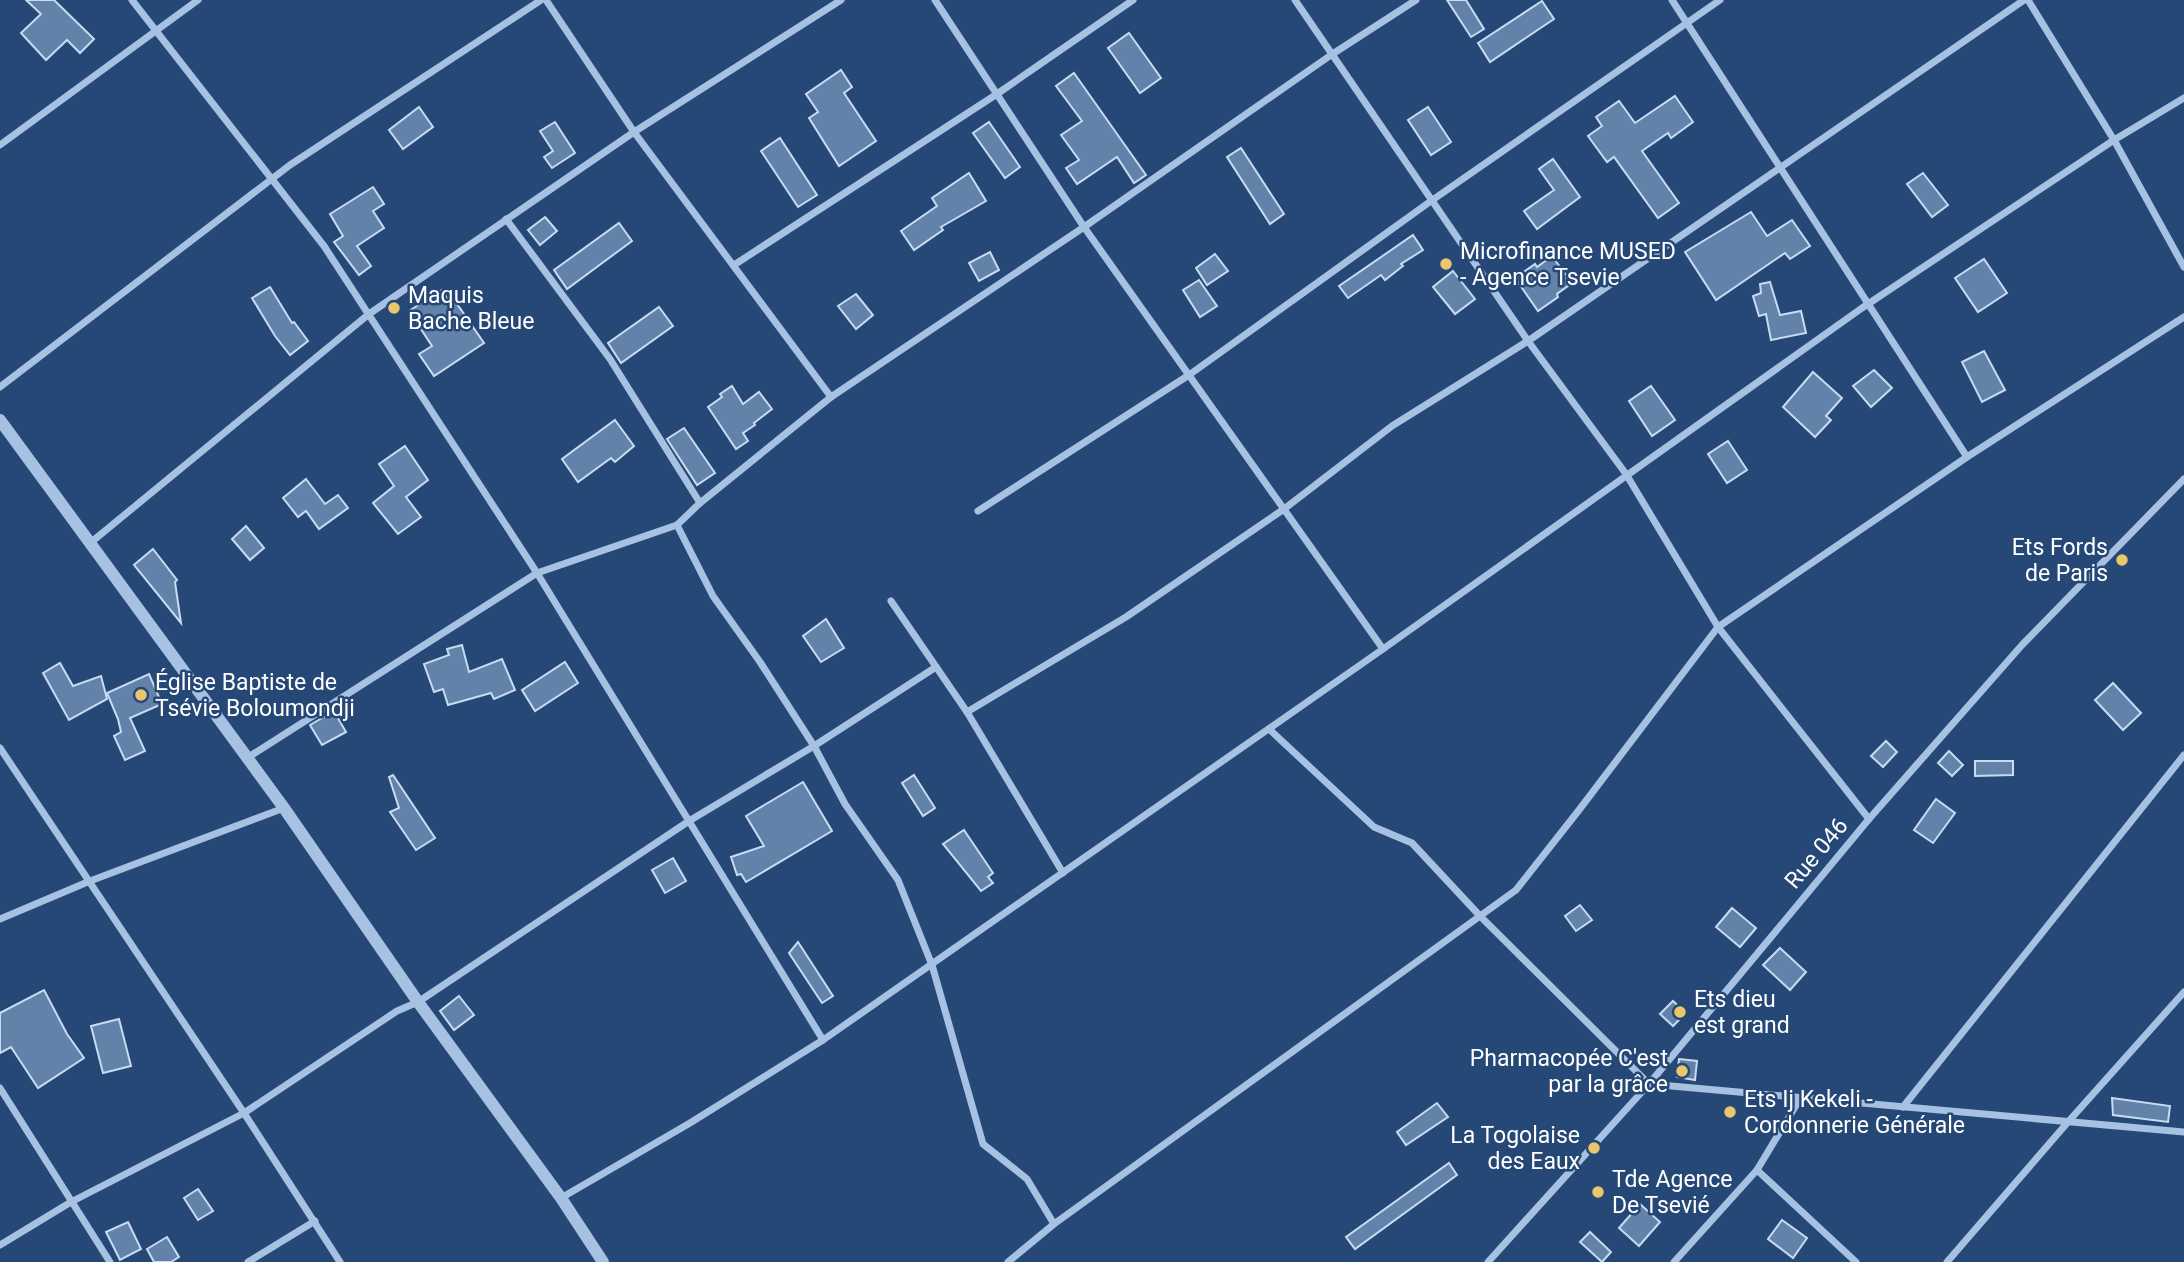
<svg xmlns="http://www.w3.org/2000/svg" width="2184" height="1262" font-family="Roboto,sans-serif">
	<rect width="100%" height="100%" fill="#254876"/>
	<g fill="#6282aa" stroke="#c8dbf2" stroke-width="2">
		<polygon points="26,0 54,0 94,39 80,53 67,40 46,60 21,33 41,14"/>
		<polygon points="1447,0 1466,0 1484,29 1471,37"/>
		<polygon points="1542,1 1554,19 1490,62 1478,43"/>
		<polygon points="1129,33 1161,78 1140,93 1108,48"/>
		<polygon points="841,70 852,87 844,93 876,141 839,166 809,118 818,112 806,94"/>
		<polygon points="1074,73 1146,175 1134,183 1117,157 1077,184 1066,168 1079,160 1061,135 1082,121 1056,86"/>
		<polygon points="1675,96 1693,122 1671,138 1668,133 1642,151 1679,203 1658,218 1614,157 1607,162 1588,136 1602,126 1596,117 1619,101 1635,123"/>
		<polygon points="419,107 433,127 403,149 389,130"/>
		<polygon points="1428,107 1451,142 1431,155 1408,120"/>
		<polygon points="555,122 575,153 552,168 544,157 553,151 540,131"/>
		<polygon points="989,122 1020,167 1005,178 973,133"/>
		<polygon points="780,138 817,195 798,207 761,151"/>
		<polygon points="1241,148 1284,214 1270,224 1227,157"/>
		<polygon points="1553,159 1580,197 1537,229 1524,211 1554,190 1539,169"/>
		<polygon points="969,173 986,201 941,227 943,230 914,250 901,231 937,206 932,198"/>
		<polygon points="1923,173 1948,205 1932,217 1907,184"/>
		<polygon points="373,187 384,204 373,211 384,228 357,246 371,266 359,275 334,242 343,236 330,214"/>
		<polygon points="1751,212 1767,236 1792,220 1810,246 1790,259 1785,253 1716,300 1685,252"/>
		<polygon points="545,217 557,231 540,245 528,230"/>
		<polygon points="619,223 632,241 567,289 554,270"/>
		<polygon points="1413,235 1423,250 1401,264 1403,266 1385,280 1381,275 1348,298 1339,286"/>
		<polygon points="990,252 999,270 979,281 969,263"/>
		<polygon points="1215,254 1228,271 1207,285 1196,268"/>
		<polygon points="1552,256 1572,283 1557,294 1558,297 1538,311 1515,278 1535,264 1537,267"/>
		<polygon points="1984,259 2007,293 1978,312 1955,278"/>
		<polygon points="1453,271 1475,299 1455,314 1433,287"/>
		<polygon points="1199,280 1217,306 1200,317 1183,290"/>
		<polygon points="1770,282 1780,315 1801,311 1806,333 1771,340 1766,314 1759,316 1753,296 1761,293 1760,284"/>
		<polygon points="270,287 292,323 294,322 308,341 290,355 275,336 252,298"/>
		<polygon points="442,290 451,304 455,301 484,343 434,376 419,354 432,346 409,311"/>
		<polygon points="856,294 873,315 856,329 838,306"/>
		<polygon points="659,307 673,326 621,363 608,343"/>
		<polygon points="1984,351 2005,390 1982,402 1962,362"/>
		<polygon points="1874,370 1892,388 1871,407 1853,386"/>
		<polygon points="1813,372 1842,398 1826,416 1831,420 1815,437 1783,407"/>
		<polygon points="732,386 743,404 759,392 772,409 754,423 755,425 743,433 748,441 736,449 708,407 722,397 720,394"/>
		<polygon points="1651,386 1675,420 1652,436 1629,401"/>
		<polygon points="615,420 634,446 615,462 611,458 578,482 562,459"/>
		<polygon points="684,428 715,473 697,485 667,439"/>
		<polygon points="1728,441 1747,470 1727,483 1708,454"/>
		<polygon points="405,446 428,480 406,497 421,517 398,534 373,503 394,486 379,464"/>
		<polygon points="306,479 325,504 338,495 348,508 319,529 306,511 298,517 283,498"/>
		<polygon points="246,526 264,548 250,560 232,539"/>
		<polygon points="153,549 177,580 175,582 181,623 134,565"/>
		<polygon points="826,619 844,648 821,662 803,636"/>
		<polygon points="462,645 469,672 502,659 515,690 494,699 491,693 448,705 443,689 434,692 424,664 449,655 447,649"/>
		<polygon points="565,662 578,683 535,711 522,690"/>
		<polygon points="60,663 73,686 101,676 107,699 69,720 43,673"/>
		<polygon points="149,674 162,704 130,718 145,751 125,760 114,736 121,732 118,719 107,693"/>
		<polygon points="2113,683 2141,713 2123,730 2095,700"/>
		<polygon points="334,711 346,732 322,745 310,725"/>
		<polygon points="1886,741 1897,752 1883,767 1871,756"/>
		<polygon points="1949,751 1963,765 1952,776 1938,763"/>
		<polygon points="1975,761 2013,761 2013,775 1975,776"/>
		<polygon points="393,775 435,838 416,850 390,812 399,808 389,777"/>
		<polygon points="914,775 935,808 923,816 902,783"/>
		<polygon points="803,782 832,831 746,882 741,874 737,875 731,857 764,846 746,816"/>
		<polygon points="1936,799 1955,813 1933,843 1914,830"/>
		<polygon points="964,830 993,873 988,877 993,883 981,891 943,844"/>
		<polygon points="673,858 686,881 665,893 652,870"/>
		<polygon points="1580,905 1592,920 1576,931 1565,916"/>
		<polygon points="1732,908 1756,928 1740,947 1716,927"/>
		<polygon points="798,942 833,996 822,1003 789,953"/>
		<polygon points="1780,948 1806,972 1790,990 1763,965"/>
		<polygon points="44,990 67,1034 84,1058 38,1088 11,1047 0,1053 0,1013"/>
		<polygon points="459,996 474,1015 454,1030 440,1011"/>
		<polygon points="1673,1001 1686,1013 1673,1026 1660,1014"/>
		<polygon points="119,1019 131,1066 103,1073 91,1026"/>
		<polygon points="1679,1059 1697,1061 1695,1080 1677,1077"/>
		<polygon points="2112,1098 2170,1106 2168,1122 2113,1115"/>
		<polygon points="1437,1103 1448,1117 1406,1145 1397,1132"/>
		<polygon points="1449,1163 1457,1175 1355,1249 1346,1237"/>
		<polygon points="198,1189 213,1211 198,1220 184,1198"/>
		<polygon points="1640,1204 1660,1222 1639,1246 1619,1228"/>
		<polygon points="1782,1220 1807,1238 1793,1258 1768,1239"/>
		<polygon points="128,1222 141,1249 120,1260 106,1232"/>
		<polygon points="1590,1232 1611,1252 1602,1262 1580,1242"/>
		<polygon points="167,1237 179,1257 171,1262 154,1262 147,1249"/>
	</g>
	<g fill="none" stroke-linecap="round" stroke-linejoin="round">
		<g stroke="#a6c1e2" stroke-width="7">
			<polyline points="132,0 324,246 537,573 823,1040 1383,649 1862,308 2114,140 2184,98"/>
			<polyline points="546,0 634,132 831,397"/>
			<polyline points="935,0 1084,227 1383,649"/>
			<polyline points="1295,0 1528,341 1626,474 1718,627 1869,819"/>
			<polyline points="1672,0 1967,457"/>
			<polyline points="2028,0 2114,140 2184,267"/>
			<polyline points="0,145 198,0"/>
			<polyline points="506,219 610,359 700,503"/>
			<polyline points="734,265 997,94 1133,0"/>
			<polyline points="0,387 290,165 541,0"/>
			<polyline points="978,511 1189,375 1431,201 1720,0"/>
			<polyline points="677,525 713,596 760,662 814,746 845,804 898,880 932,965 983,1144 1027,1179 1054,1224"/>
			<polyline points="89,544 369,314 634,132 841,0"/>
			<polyline points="891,601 967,712 1063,873"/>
			<polyline points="967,712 1126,617 1284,509 1392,426 1528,341 2024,0"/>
			<polyline points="1269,729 1374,827 1412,843 1480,916 1649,1084 2184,1132"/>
			<polyline points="0,748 244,1113 71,1202 0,1245"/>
			<polyline points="247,758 537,573 677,525 700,503 831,397 1084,227 1331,55 1416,0"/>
			<polyline points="0,919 90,881 284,808"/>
			<polyline points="0,1088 110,1262"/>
			<polyline points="1903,1107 2184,755"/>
			<polyline points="1757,1170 1856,1262"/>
			<polyline points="561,1198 690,1123 823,1040"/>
			<polyline points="248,1262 315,1221"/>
			<polyline points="340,1262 244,1113 397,1011 418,1002 689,821 814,746 936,667"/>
			<polyline points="1008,1262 1054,1224 1516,890 1579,810 1718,627 1967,457 2184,317"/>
			<polyline points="1488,1262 1649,1084 1869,819 2022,645 2184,479"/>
			<polyline points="1674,1262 1757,1170 1801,1097"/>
			<polyline points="1947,1262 2068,1122 2184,992"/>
		</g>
		<polyline stroke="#a6c1e2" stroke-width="12" points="0,420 284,808 418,1002 561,1198 603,1262"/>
	</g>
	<g fill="#ebc76c" stroke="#254876" stroke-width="2.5">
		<circle cx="1446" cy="264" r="7"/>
		<circle cx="394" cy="308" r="7"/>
		<circle cx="2122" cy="560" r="7"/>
		<circle cx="141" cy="695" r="7"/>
		<circle cx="1680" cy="1012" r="7"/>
		<circle cx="1682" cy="1071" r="7"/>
		<circle cx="1730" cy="1112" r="7"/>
		<circle cx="1594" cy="1148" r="7"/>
		<circle cx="1598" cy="1192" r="7"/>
	</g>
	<g text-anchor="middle" stroke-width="5" stroke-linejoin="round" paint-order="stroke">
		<g font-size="23" fill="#fff" stroke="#254876" text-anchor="start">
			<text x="1460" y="259">Microfinance MUSED<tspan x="1460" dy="26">- Agence Tsevie</tspan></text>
			<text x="408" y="303">Maquis<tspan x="408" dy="26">Bache Bleue</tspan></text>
			<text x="2108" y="555" text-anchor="end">Ets Fords<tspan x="2108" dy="26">de Paris</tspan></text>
			<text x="155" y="690">Église Baptiste de<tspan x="155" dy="26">Tsévie Boloumondji</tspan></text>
			<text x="1694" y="1007">Ets dieu<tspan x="1694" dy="26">est grand</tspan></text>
			<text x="1668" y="1066" text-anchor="end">Pharmacopée C'est<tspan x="1668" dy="26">par la grâce</tspan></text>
			<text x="1744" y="1107">Ets Ij Kekeli -<tspan x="1744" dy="26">Cordonnerie Générale</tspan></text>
			<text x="1580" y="1143" text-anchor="end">La Togolaise<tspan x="1580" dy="26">des Eaux</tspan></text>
			<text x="1612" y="1187">Tde Agence<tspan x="1612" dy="26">De Tsevié</tspan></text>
		</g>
		<g font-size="23" fill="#fff" stroke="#254876">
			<text transform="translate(1816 853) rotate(-50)" y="8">Rue 046</text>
		</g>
	</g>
</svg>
